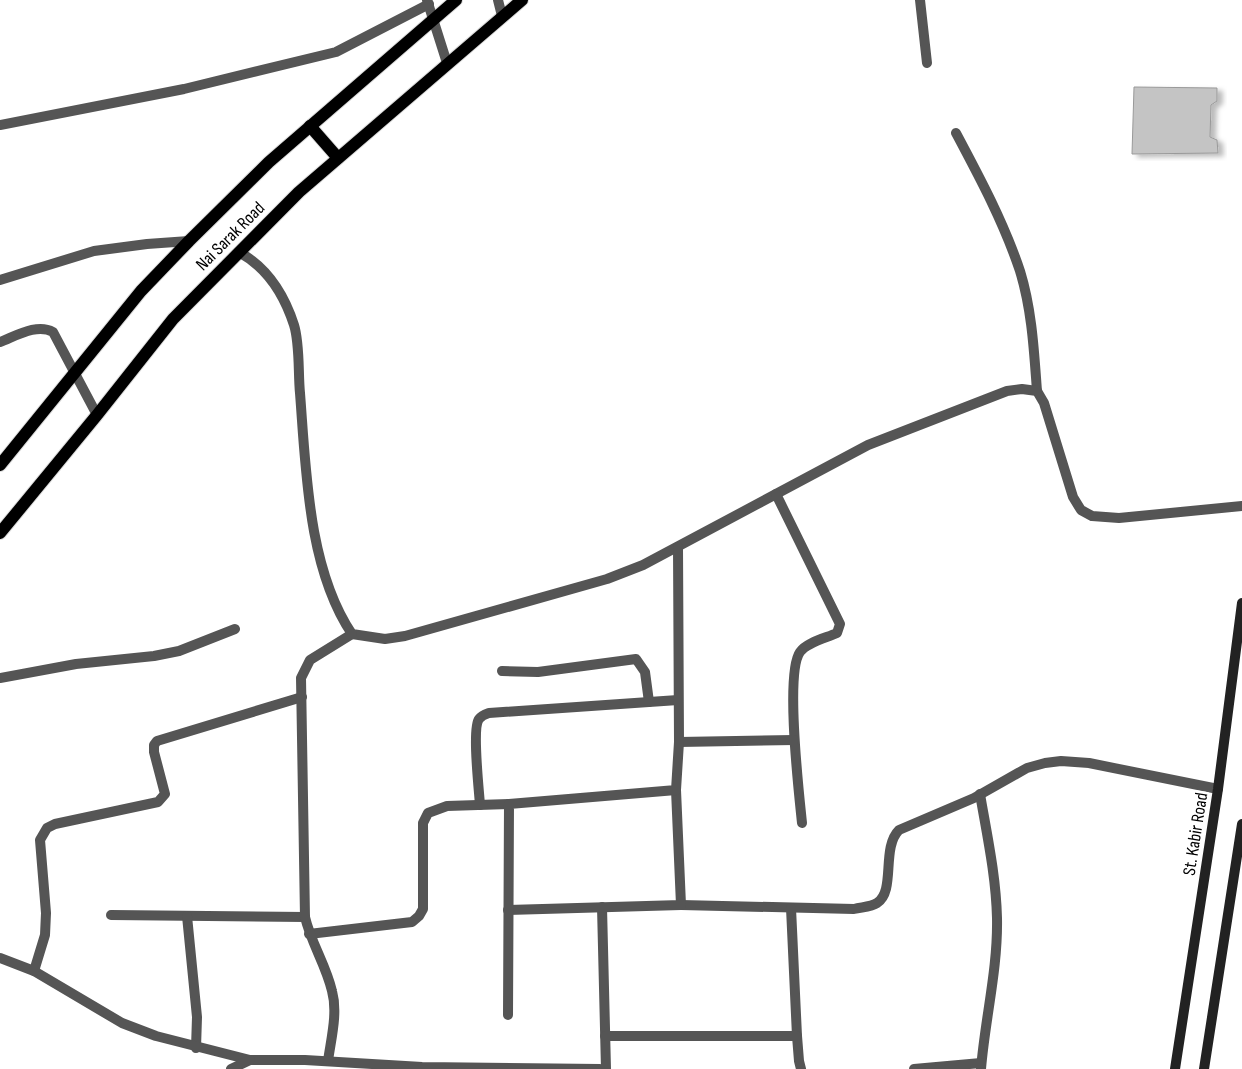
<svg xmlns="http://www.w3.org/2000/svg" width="1242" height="1069" font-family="'Sofia Sans Condensed',sans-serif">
	<defs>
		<filter id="shadow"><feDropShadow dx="5.5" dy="3" stdDeviation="2.5" flood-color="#0004"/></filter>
	</defs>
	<rect width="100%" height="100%" fill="#fff"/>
	<polygon fill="#c4c4c4" stroke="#999" filter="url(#shadow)" points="1134,87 1217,88 1217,101 1211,105 1210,137 1217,140 1218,153 1132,154"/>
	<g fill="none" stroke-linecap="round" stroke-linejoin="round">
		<defs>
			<g id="primary">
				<polyline points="310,126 338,158"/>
				<polyline points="0,465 141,291 189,241 269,162 456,0"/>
				<polyline points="0,533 97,415 173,319 299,192 522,0"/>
			</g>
		</defs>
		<use href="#primary" stroke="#dbdbdb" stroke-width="14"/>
		<polyline stroke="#555" stroke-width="10" points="498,0 502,16"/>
		<g stroke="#555" stroke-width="10">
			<polyline points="427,0 447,63"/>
			<polyline points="920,0 927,63"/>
			<polyline points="0,125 184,89 336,52 429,4"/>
			<path d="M956 133C980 178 1004 223 1020 271 1032 310 1034 351 1037 391"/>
			<path d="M239 252C268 268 284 294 294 325 300 344 298 373 300 393 306 470 308 569 352 634L385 639 405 636 607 579 643 565 868 445 1007 391 1022 389 1037 391 1044 403 1073 497 1081 510 1092 516 1119 518 1242 506"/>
			<polyline points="0,280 94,251 147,244 189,241"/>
			<path d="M0 342C16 336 37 323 53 332L97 415"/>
			<path d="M776 494 840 624 837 633C826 638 807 642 800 652 785 673 799 793 802 823"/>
			<polyline points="502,671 538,672 636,659 645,672 649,702"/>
			<polyline points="0,678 76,664 154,656 179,651 235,629"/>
			<polyline points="679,742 794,740"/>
			<path d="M980 794C987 835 996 876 997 918 998 969 985 1019 981 1069"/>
			<path d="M480 805C479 790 472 728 479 719 482 715 486 714 489 713L678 700"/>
			<path d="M681 905 854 909C862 907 871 907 877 903 896 891 881 848 899 830L974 798 1027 768 1045 763 1061 761 1089 763 1218 789"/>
			<polyline points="602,907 606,1069"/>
			<polyline points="791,908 797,1036 799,1061 801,1069"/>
			<polyline points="508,910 681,905 676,790"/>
			<polyline points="111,915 305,917"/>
			<polyline points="187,916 197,1017 196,1048"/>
			<polyline points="309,934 412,922 419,916 423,909 423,823 428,813 447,806 509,804"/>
			<polyline points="0,958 34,971 122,1023 156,1036 250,1060 305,1060 422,1067 600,1069"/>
			<polyline points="34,971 45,935 46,913 40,840 47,828 55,824 158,802 165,794 154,752 154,745 157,741 302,697"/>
			<polyline points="508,1015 509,804 676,790 679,742 678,547"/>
			<polyline points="605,1036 797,1036"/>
			<path d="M328 1061C331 1039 338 1013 332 991 326 965 311 943 305 917L301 678 310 660 352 634"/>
			<polyline points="231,1069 250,1060"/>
			<polyline points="914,1069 981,1063"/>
		</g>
		<g stroke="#222" stroke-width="10">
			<polyline points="1175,1069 1218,789 1242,603"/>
			<polyline points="1204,1069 1242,824"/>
		</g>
		<use href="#primary" stroke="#000" stroke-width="12"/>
	</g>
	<g text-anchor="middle" stroke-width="5" stroke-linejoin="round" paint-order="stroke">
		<g font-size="18" fill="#000" stroke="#fff">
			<text transform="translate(230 236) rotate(-45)" y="6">Nai Sarak Road</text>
			<text transform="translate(1195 834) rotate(-81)" y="6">St. Kabir Road</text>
		</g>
	</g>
</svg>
